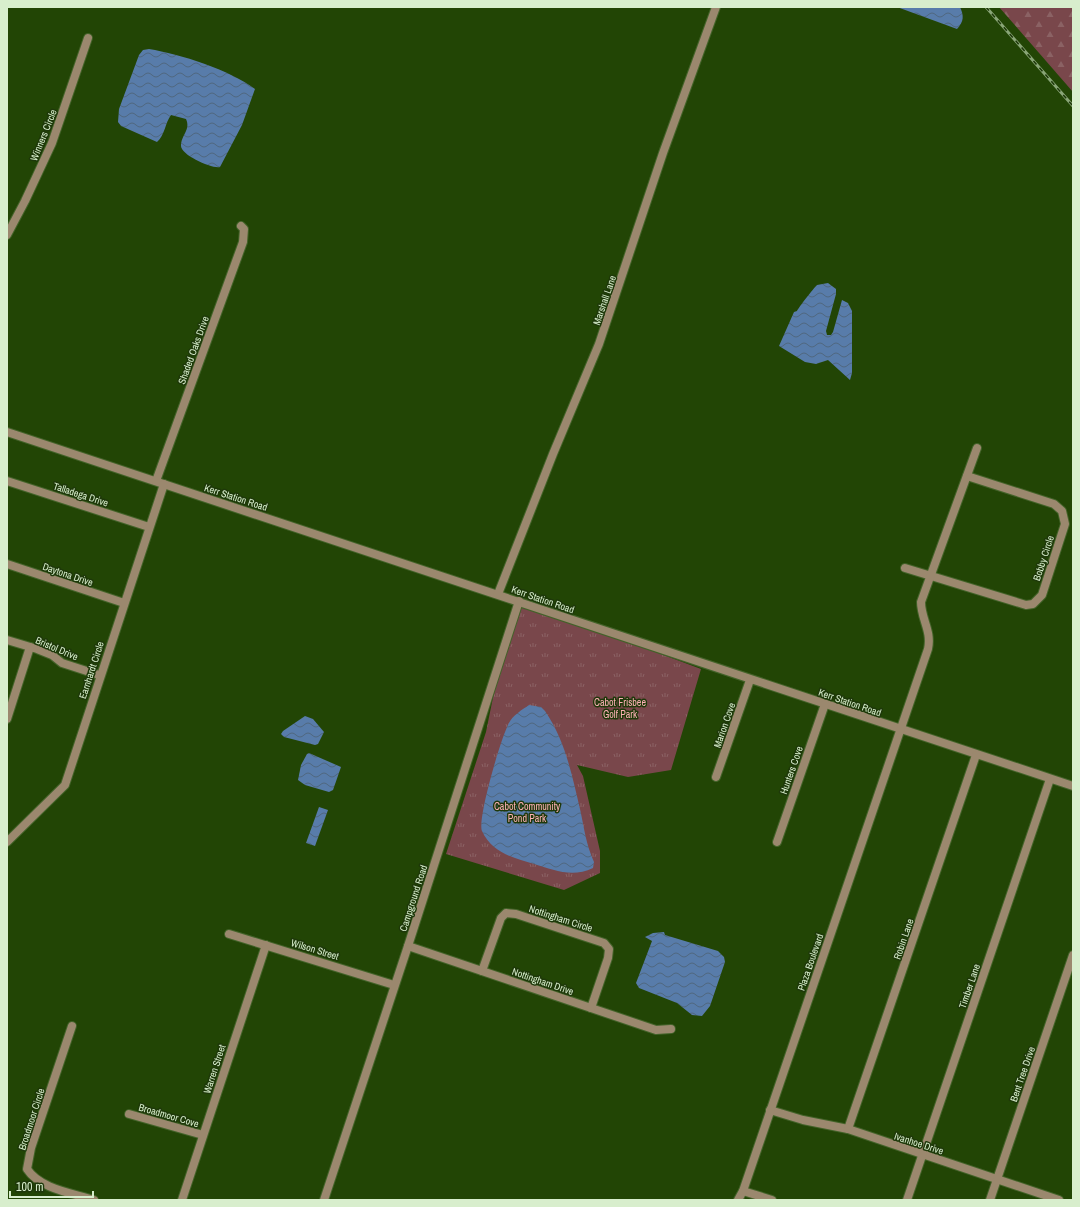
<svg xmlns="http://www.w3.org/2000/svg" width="1080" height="1207" font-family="'Archivo Narrow',sans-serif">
	<defs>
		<pattern id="forest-firs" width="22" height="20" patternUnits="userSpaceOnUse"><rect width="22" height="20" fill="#79474b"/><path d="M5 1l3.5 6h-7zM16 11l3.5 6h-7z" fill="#8b6264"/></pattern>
		<pattern id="park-tufts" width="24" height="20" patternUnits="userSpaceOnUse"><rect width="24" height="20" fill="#79474b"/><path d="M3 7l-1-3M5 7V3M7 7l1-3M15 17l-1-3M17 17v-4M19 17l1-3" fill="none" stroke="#8b6264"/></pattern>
		<pattern id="water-waves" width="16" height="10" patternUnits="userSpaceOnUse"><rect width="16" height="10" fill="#587caa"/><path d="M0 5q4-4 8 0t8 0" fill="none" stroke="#4f677f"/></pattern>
	</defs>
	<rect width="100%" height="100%" fill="#224505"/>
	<polygon fill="url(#forest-firs)" points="999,7 1073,7 1073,92"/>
	<polygon fill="url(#park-tufts)" points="519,601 701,669 671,770 628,777 577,765 583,776 600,851 600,873 564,890 446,854 486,732 501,658"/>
	<g fill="url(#water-waves)">
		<path d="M897 7H960C964 16 964 21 957 29Z"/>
		<path d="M149 49C180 54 230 70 255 89L242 125 220 167C212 169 181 155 181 146 181 135 191 130 186 119L171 115C165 123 165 135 157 142L121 126 118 122 119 109 139 55 143 50Z"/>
		<path d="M828 283 836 289V294L826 331 827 335H831L833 332 842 300 848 303 852 311V373L850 380 828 360 816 364 805 362 779 346 794 312 797 311C799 307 813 289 817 285Z"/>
		<path d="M529 705 541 707 545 711C565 740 572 775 580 809 584 827 586 845 594 862L593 868C572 878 554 870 534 864 514 858 492 853 482 831 477 820 501 737 509 723 512 716 523 709 529 705Z"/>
		<polygon points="305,716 313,719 324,732 318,744 315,745 284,737 281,734 283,731"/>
		<polygon points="309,753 341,767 333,790 329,792 305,785 298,780 301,765 307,754"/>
		<polygon points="319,807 328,810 315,846 306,843"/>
		<polygon points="664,932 665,935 718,951 724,957 725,962 710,1006 702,1016 692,1015 677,1003 639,988 636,983 652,941 645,937 653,933"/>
	</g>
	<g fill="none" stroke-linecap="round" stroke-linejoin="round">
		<defs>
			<g id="minor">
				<polyline points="7,235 25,201 52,143 88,38"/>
				<polyline points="7,432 1073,786"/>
				<polyline points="7,481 149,527"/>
				<polyline points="156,481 243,242 244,229 241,226"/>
				<polyline points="7,564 124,603"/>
				<polyline points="905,568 1026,605 1033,604 1042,595 1065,524 1062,511 1054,504 967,476"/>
				<polyline points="498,594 553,454 599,344 663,153 716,7"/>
				<polyline points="7,640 37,649 52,655 62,663 99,675"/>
				<polyline points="7,719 30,647"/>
				<polyline points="716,777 750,680"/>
				<polyline points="7,842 65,785 164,484"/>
				<polyline points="777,842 825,704"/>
				<polyline points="229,934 394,985"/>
				<polyline points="408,946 656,1030 671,1029"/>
				<polyline points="482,971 501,918 506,913 516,914 604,943 609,949 608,958 591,1008"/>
				<path d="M72 1026 31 1148 27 1169C40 1189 72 1193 94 1200"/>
				<polyline points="770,1110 803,1120 848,1129 1059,1200"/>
				<polyline points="129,1114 203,1135"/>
				<polyline points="848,1129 976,755"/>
				<polyline points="743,1191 772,1200"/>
				<polyline points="182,1200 266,945"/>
				<polyline points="324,1200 408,946 519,601"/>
				<path d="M738 1200 743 1191 928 649C932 631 921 619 921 602L977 448"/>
				<polyline points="907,1200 1050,779"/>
				<polyline points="990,1200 1073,955"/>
			</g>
		</defs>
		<use href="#minor" stroke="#436329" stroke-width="10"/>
		<use href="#minor" stroke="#9b886e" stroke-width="8"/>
		<defs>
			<polyline id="rail" points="986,7 1073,106"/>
		</defs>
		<use href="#rail" stroke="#89a577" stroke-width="3"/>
		<use href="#rail" stroke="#1e380a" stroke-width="1.5" stroke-dasharray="4.5" stroke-linecap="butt"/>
	</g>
	<g text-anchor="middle" stroke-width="3" stroke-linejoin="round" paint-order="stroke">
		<g font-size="10" fill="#d8eecd" stroke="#1e380a">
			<text transform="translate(43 135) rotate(-68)" y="4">Winners Circle</text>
			<text transform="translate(604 300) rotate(-71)" y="4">Marshall Lane</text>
			<text transform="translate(193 350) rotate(-70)" y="4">Shaded Oaks Drive</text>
			<text transform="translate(81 494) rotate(18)" y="4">Talladega Drive</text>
			<text transform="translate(236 497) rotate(18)" y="4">Kerr Station Road</text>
			<text transform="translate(1043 558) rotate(-72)" y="4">Bobby Circle</text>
			<text transform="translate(68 574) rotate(19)" y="4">Daytona Drive</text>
			<text transform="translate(543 599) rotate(19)" y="4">Kerr Station Road</text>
			<text transform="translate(57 648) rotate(23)" y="4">Bristol Drive</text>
			<text transform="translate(91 670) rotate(-72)" y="4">Earnhardt Circle</text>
			<text transform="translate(850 702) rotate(19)" y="4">Kerr Station Road</text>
			<text transform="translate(724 725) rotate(-71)" y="4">Marion Cove</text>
			<text transform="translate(791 770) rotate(-71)" y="4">Hunters Cove</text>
			<text transform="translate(413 898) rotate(-72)" y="4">Campground Road</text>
			<text transform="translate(561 918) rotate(18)" y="4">Nottingham Circle</text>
			<text transform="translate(903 939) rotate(-71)" y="4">Robin Lane</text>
			<text transform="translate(315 949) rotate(17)" y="4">Wilson Street</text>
			<text transform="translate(810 962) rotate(-71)" y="4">Plaza Boulevard</text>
			<text transform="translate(543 981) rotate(19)" y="4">Nottingham Drive</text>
			<text transform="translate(969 986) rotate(-71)" y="4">Timber Lane</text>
			<text transform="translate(214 1069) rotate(-72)" y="4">Warren Street</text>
			<text transform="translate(1022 1074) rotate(-71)" y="4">Bent Tree Drive</text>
			<text transform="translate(169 1115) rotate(16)" y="4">Broadmoor Cove</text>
			<text transform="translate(31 1119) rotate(-72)" y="4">Broadmoor Circle</text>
			<text transform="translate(919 1143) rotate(18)" y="4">Ivanhoe Drive</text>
		</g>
		<g font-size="10" fill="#feb1b6" stroke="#1e380a">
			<text x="620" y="706">Cabot Frisbee<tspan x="620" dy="12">Golf Park</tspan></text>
			<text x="527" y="810">Cabot Community<tspan x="527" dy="12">Pond Park</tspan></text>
		</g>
	</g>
	<rect width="1080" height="1207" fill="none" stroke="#d8eecd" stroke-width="16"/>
	<path d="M10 1191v6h83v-6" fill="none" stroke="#d8eecd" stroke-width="2"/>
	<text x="16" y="1191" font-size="12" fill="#d8eecd" stroke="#1e380a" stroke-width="3" paint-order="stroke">100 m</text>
</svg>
